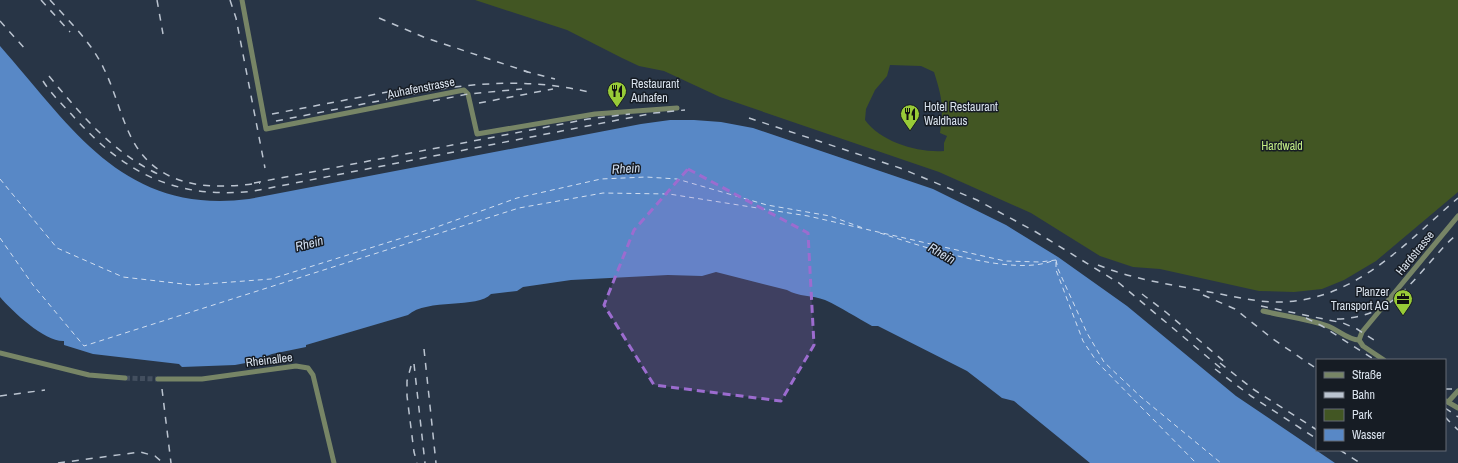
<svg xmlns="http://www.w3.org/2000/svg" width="1458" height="463" font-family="'Archivo Narrow',sans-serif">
	<rect width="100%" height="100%" fill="#283546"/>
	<path fill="#425623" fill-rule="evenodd" d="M475 0H1458V192L1376 261 1344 280 1322 289 1294 292 1259 291 1160 269 1133 267 1100 256 1031 213 939 172 720 97 664 71 639 66 622 58 567 30ZM890 65 921 66 934 72C942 97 944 107 940 133L947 136 944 143V151C918 153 881 142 865 120L866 109 875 90 887 76Z"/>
	<path fill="#5888c6" d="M0 46C73 129 124 215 249 199L641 124 670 120H694L721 122 753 128 933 189 1006 225 1058 257 1127 306 1236 396 1335 463H1090L1014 401 1002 398 967 371 878 326H872C857 318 841 307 825 300 812 295 799 297 787 290L716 272 702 276 668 275 571 280 523 287 517 291 491 294C478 309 427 298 408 315L306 345V347L272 354 251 362 235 365 182 367 179 364 93 354 64 345V341C45 342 13 312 0 297Z"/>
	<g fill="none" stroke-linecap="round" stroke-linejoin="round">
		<g stroke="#d1def0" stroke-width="1" stroke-dasharray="5 4" stroke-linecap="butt">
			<polyline points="0,179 57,248 123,277 192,285 271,279 434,228 517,198 601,179 646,177 677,179 767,205 830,216 863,228"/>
			<path d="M880 233C921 246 1011 277 1052 261"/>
			<polyline points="0,238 33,285 84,346 519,208 603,193 669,194 808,216 1005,261 1040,262 1056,260"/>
			<polyline points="1056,260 1058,269 1087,333 1104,362 1141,397 1221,463"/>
			<polyline points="1056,262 1056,270 1083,341 1097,362 1196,463"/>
		</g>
		<polyline stroke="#434f5f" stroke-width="5" stroke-dasharray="5 2.5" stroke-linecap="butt" points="125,378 158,379"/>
		<g stroke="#778566" stroke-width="5">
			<polyline points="242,0 266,129 464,90 468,94 477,134 595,114 677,108"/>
			<path d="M1263 311C1284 316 1307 319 1328 326 1338 330 1348 340 1359 340"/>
			<polyline points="1359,340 1362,332 1458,216"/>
			<polyline points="1359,340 1363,346 1384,360"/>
			<polyline points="0,353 89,375 125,378"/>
			<polyline points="158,379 202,379 296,366 308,368 313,375 334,463"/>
			<polyline points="1446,401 1458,408"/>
			<polyline points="1448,402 1458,391"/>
		</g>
		<g stroke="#bbc4d0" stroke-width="1.5" stroke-dasharray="7 7" stroke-linecap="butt">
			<polyline points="41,0 70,32"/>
			<path d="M50 0C69 21 92 43 104 69 115 91 120 115 131 137 157 189 210 190 260 183"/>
			<polyline points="157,0 163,34"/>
			<polyline points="230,0 236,18 265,168"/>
			<polyline points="379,18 426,38 528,72"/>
			<polyline points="0,21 26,50"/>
			<polyline points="524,71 555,79"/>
			<path d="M49 76C82 116 113 153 160 175"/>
			<path d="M43 81C51 94 63 105 73 116 124 173 176 200 254 191L654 113 685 110"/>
			<polyline points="411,87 451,82"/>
			<path d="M413 94C472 82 534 78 593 93"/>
			<polyline points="433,101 468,94 522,89"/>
			<polyline points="479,103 553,89"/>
			<polyline points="272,114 398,90"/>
			<polyline points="749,118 900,168 977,200 1036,232 1119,283 1223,370"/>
			<polyline points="276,121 394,98"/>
			<polyline points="254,183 588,119 630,114"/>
			<path d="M1098 265C1132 279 1168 284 1204 291 1227 295 1250 301 1273 302 1352 304 1402 246 1458 198"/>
			<polyline points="1142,294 1167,313 1227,364"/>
			<polyline points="1203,295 1235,309 1273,339 1317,369"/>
			<polyline points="1261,306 1343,323 1357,329 1377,342"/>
			<polyline points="1306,318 1322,326 1375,360"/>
			<path d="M1337 319C1384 318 1404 292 1432 260 1440 251 1448 241 1458 234"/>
			<polyline points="424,349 436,463"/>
			<polyline points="1220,363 1253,389 1317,430"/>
			<polyline points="414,364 425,463"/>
			<polyline points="411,366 407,381 407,396 414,452 417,463"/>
			<polyline points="1215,369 1251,396 1317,439"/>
			<polyline points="162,389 171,463"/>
			<polyline points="1445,389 1458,389"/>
			<polyline points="0,396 45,390"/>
			<polyline points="1445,408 1458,417"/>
			<polyline points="1445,417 1458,430"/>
			<polyline points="1340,450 1360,463"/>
			<polyline points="58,463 140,452 155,456 163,463"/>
		</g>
	</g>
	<path fill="#9c6ccf" fill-opacity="0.2" stroke="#9c6ccf" stroke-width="3" stroke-dasharray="8 5" stroke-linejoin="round" d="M688 169 808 233 814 345 781 401 654 385 604 305 634 230Z"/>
	<defs>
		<symbol id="restaurant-pin" viewBox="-11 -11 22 30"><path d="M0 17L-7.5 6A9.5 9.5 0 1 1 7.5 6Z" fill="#98cb37" stroke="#161c24"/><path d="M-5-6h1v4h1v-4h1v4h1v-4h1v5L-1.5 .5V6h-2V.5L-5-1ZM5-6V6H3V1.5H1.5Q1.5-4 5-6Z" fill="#111"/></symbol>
		<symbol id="office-pin" viewBox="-11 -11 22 30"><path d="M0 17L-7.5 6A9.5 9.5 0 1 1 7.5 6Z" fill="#98cb37" stroke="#161c24"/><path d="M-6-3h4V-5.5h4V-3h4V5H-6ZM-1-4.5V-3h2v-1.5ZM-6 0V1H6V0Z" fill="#111"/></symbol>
	</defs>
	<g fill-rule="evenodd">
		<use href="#restaurant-pin" x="606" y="80" width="22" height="30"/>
		<use href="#restaurant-pin" x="899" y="103" width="22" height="30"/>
		<use href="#office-pin" x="1392" y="288" width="22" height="30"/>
	</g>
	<g text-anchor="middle" stroke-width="3" stroke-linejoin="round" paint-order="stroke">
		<g font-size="12" fill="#d9e2ed" stroke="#161c24" text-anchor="start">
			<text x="631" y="88">Restaurant<tspan x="631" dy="14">Auhafen</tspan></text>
			<text x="924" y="111">Hotel Restaurant<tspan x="924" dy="14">Waldhaus</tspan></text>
			<text x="1389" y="296" text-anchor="end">Planzer<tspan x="1389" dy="14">Transport AG</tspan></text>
		</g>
		<g font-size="12" fill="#d9e2ed" stroke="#161c24">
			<text transform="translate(421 88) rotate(-11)" y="4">Auhafenstrasse</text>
			<text transform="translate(1415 253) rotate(-51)" y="4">Hardstrasse</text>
			<text transform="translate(269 360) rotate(-7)" y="4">Rheinallee</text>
		</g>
		<g font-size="12" fill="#c1eb84" stroke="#161c24">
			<text x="1282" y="150">Hardwald</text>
		</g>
		<g font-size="13" font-style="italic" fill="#d1def0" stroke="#161c24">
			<text transform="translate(626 168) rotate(-3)" y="5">Rhein</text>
			<text transform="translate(309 243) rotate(-14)" y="5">Rhein</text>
			<text transform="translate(942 253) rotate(30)" y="5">Rhein</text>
		</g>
	</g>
	<rect x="1316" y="359" width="130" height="92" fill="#161c24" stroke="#646b74"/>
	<rect x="1324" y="372" width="20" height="6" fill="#778566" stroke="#646b74"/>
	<text x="1352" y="379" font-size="12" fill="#d9e2ed">Straße</text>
	<rect x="1324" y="392" width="20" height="6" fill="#bbc4d0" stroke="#646b74"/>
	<text x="1352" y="399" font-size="12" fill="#d9e2ed">Bahn</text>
	<rect x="1324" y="409" width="20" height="12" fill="#425623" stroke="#646b74"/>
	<text x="1352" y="419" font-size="12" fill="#d9e2ed">Park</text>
	<rect x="1324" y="429" width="20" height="12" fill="#5888c6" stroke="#646b74"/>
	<text x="1352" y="439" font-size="12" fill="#d9e2ed">Wasser</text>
</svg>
